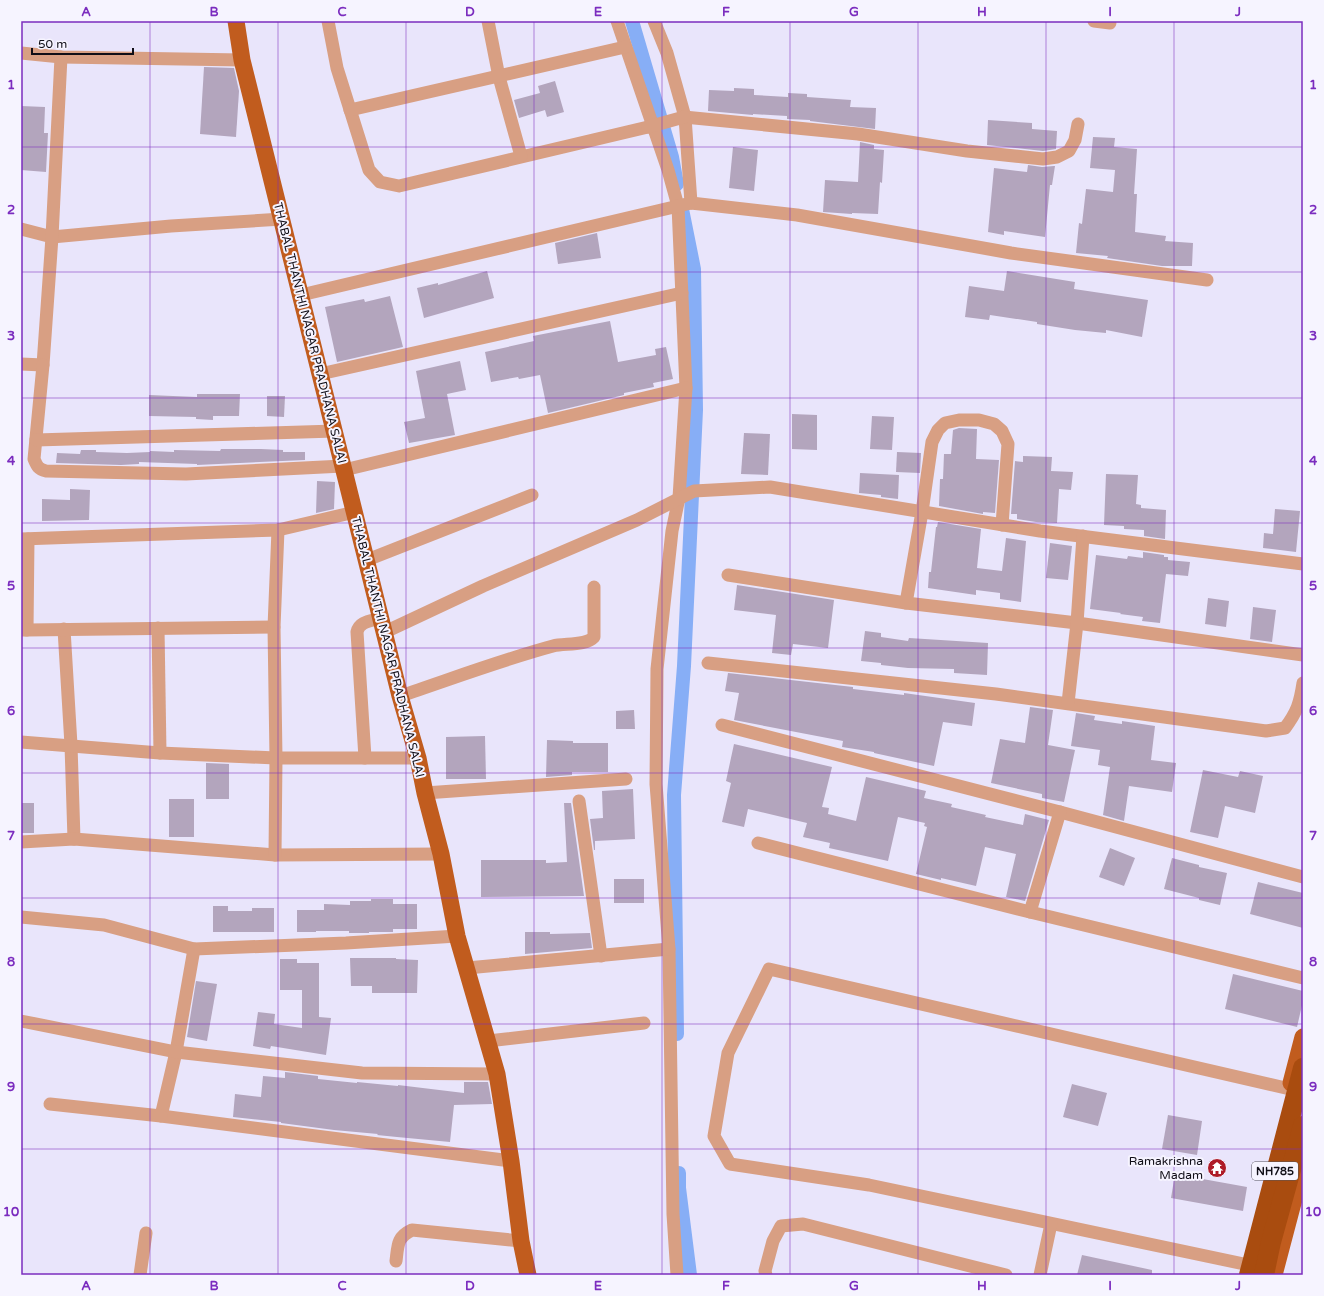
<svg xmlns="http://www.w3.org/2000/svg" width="1324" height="1296" font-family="'Varela Round',sans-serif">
	<rect width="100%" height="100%" fill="#e9e5fb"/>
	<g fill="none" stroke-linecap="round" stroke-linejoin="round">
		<g stroke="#87aef6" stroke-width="14">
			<polyline points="632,21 672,157 677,184"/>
			<polyline points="677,1034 674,795 684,666 696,410 694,269 682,209"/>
			<polyline points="679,1173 679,1188 690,1275"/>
		</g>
	</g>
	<g fill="#b3a5bd">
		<polygon points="204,67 234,68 239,91 236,137 200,134"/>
		<polygon points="555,81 564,112 547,117 545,110 519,118 514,100 540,93 538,86"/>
		<polygon points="734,88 754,89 754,95 788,97 788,93 807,94 807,97 851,100 850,107 876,108 875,129 810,121 810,120 787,119 787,116 753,114 753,115 708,111 709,90 734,91"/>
		<polygon points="21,106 45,107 44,133 48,133 46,172 21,170"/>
		<polygon points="988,120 1032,123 1032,129 1057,131 1056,149 1043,151 987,145"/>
		<polygon points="1093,137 1115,138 1114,147 1137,149 1134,194 1137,194 1135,232 1166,236 1165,241 1193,243 1192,266 1162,266 1107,258 1108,256 1076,253 1079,223 1082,224 1086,189 1113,192 1115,170 1090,168"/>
		<polygon points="860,142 874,145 874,149 884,150 882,183 880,182 878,214 852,213 852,214 823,212 825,180 858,182"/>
		<polygon points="733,147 758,150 754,191 729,188"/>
		<polygon points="1028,165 1042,167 1054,166 1055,166 1052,185 1050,185 1045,237 1004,231 1004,235 988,232 994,168 1027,172"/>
		<polygon points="597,233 601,258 558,264 555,243"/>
		<polygon points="487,271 494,298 424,318 417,288 438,283 438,285"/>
		<polygon points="1007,271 1075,282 1074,289 1148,300 1142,337 1106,330 1106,333 1075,330 1037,324 1037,322 990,315 989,320 965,317 969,286 1004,291"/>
		<polygon points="390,296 403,347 337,362 325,307 364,299 365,302"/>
		<polygon points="610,321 618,362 656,355 655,349 666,347 673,379 653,383 654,387 624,393 624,395 548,413 540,375 519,379 518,377 491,382 485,352 534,341 533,336"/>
		<polygon points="460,361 466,390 447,394 455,435 409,443 404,422 425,418 416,371"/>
		<polygon points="197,394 240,394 239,416 213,416 213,420 196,419 196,417 149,416 149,395 197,397"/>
		<polygon points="267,396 285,396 284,417 267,416"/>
		<polygon points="792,414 817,415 817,450 792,449"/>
		<polygon points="872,416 894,417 892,450 870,449"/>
		<polygon points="959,428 977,429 976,459 999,460 995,513 983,512 983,514 939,506 940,479 943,479 944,454 951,454 953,430"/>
		<polygon points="744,433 770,434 768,475 741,474"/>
		<polygon points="221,449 261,449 283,450 283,452 305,452 305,460 197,465 197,464 139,462 139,464 121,465 56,463 57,453 80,454 81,450 96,450 96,452 127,453 150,452 150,451 174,452 174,450 220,451"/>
		<polygon points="897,452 921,453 920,473 896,472"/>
		<polygon points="1023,456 1052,457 1051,471 1073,472 1071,490 1059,489 1057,523 1036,522 1017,519 1017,514 1011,514 1015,461 1023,462"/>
		<polygon points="860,473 899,475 898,499 881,497 881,495 859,493"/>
		<polygon points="1106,474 1138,475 1136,504 1141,505 1141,508 1166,510 1165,539 1144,536 1144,530 1124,529 1124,526 1104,525"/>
		<polygon points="317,481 335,482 334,509 316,513"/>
		<polygon points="70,489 90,490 89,520 42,521 42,499 70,500"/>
		<polygon points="1275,509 1300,511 1296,552 1263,548 1264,533 1273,534"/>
		<polygon points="938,522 981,529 977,568 1002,571 1006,538 1026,541 1021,602 1000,599 1000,593 976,590 976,595 928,588 929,572 931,572 936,527 937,527"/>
		<polygon points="1050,543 1072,546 1068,580 1046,578"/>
		<polygon points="1143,552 1164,555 1164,557 1168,557 1168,560 1190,562 1188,576 1166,574 1160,623 1142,621 1143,617 1120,614 1121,613 1090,609 1096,555 1127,559 1128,556 1143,558"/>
		<polygon points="737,585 834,600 828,648 793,644 791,655 772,653 776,615 734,610"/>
		<polygon points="1208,598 1229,601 1226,627 1205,624"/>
		<polygon points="1253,607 1276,610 1272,642 1250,639"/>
		<polygon points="865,631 881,633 881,637 908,641 909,638 988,643 987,675 954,673 954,669 908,668 881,665 881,663 861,661"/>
		<polygon points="728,673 853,687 853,689 904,695 904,693 975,703 972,726 943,722 934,766 874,753 874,752 842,747 843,741 734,720 739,693 725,691"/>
		<polygon points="1030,707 1053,710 1048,745 1075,750 1064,802 1042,798 1042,794 991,783 1000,739 1025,743"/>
		<polygon points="634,710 635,729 616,729 616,711"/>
		<polygon points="1076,713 1095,716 1094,720 1122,724 1122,721 1155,726 1151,760 1176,763 1172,792 1129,786 1124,821 1103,815 1110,767 1098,765 1100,750 1071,746"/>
		<polygon points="485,736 486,779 446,779 446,737"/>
		<polygon points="547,740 573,741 573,743 608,743 608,772 572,772 572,775 546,777"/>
		<polygon points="734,744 832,767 822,807 829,808 828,814 856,821 866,777 926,791 924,798 952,804 951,807 986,815 985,817 1023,825 1025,814 1049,820 1025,901 1006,897 1016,854 985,847 976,886 941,878 941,880 916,874 927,827 924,826 925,823 898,817 888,861 829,848 830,843 803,837 807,823 748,809 744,827 722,822 731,783 726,781"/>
		<polygon points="206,763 229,764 229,799 206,799"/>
		<polygon points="1203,770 1238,777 1240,771 1263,776 1255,813 1225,806 1218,838 1190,832"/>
		<polygon points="633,789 635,839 595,841 595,850 594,850 590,819 603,818 602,791"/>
		<rect x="169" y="799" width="25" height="38"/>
		<rect x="21" y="803" width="13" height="30"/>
		<polygon points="564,803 571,803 584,896 481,897 481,860 546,860 546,863 567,862"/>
		<polygon points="1110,848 1135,858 1124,886 1099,877"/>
		<polygon points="1172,858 1199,865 1199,867 1227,873 1220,905 1199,900 1199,898 1164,889"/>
		<rect x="614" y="879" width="30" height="24"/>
		<polygon points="1258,882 1303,893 1303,928 1250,914"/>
		<polygon points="371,899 393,899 393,904 417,904 417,929 393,929 393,932 369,932 369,933 349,933 349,931 316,931 316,932 297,932 297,910 324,910 324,904 350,905 350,901 371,901"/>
		<polygon points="213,906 228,906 228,911 252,911 252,908 274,908 274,932 213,932"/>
		<polygon points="525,932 550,932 550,934 590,933 592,948 525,954"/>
		<polygon points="350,958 396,958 396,959 418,960 417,993 372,993 372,986 351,986"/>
		<polygon points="280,959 297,959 297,963 319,963 319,1017 331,1018 326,1055 271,1046 270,1049 253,1046 258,1012 275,1014 274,1024 302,1028 302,990 280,990"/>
		<polygon points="1233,974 1303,991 1303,1001 1297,1027 1225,1009"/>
		<polygon points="196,981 217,984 207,1041 187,1037"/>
		<polygon points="285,1072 318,1076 318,1079 357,1083 357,1082 398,1086 398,1085 464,1093 464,1082 488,1082 492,1104 454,1105 450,1142 397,1137 377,1135 378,1134 334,1130 281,1123 281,1122 233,1117 235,1094 261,1097 263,1076 285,1078"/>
		<polygon points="1072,1084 1107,1093 1098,1126 1063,1117"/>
		<polygon points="1168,1115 1202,1121 1197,1155 1162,1149"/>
		<polygon points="1175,1174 1247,1187 1243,1211 1171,1198"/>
		<polygon points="1082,1255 1152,1270 1152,1275 1077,1275"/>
	</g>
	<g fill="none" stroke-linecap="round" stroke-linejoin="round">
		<g stroke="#d89f83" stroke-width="13">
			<polyline points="328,21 337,68 369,170 380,182 399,186 648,127"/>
			<polyline points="488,21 499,77 521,156"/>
			<polyline points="617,21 668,170 678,206 686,388 679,498 672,531 657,669 656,784 669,949 673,1214 677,1275"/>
			<polyline points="654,21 667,53 685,117 691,203"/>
			<polyline points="1094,21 1110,23"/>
			<polyline points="21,53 61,57 242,60"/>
			<polyline points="350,110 625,47"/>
			<polyline points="684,117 858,134 967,151 1043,159 1057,157 1069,151 1075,140 1078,124"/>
			<polyline points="21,229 52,237 171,226 282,219"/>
			<polyline points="301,295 691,203 797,215 1011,253 1207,280"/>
			<polyline points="21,364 43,365 52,237 61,57"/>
			<path d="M43 365 34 459C37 466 38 469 46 471L186 474 343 466"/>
			<polyline points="320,374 682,293"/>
			<polyline points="36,440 335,431"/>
			<polyline points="344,470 686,388"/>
			<polyline points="21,539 278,530 355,512"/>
			<polyline points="367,560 532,495"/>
			<polyline points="728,575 906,603 1077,623 1303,655"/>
			<polyline points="906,603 922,512 932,442 938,430 945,423 959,420 979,420 994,424 1002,431 1008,444 1002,525"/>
			<polyline points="158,628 160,753"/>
			<polyline points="64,629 71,745 74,839"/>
			<polyline points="21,630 27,630 28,539"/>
			<polyline points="27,630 274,627"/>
			<polyline points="385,632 483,586 637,520 694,491 770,487 1040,531 1303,564"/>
			<path d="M708 663 996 694 1266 731 1285 728C1297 712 1300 703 1303 683"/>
			<path d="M400 696C451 679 501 660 553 646 564 643 586 646 594 637V587"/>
			<polyline points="1068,703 1077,623 1083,536"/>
			<polyline points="722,725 1060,812 1303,877"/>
			<polyline points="21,742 160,753 276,758 418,758"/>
			<path d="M365 758 357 632C359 621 372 621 381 618"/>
			<polyline points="425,793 626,779"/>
			<polyline points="579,801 601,956"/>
			<polyline points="21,842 74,839 275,855 441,854"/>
			<polyline points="758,843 1030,912 1303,978"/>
			<polyline points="275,855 276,758 274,627 278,530"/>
			<polyline points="1030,912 1060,812"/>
			<polyline points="21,917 104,925 194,949 346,943 457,936"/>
			<polyline points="194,949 176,1052 161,1116 511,1161"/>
			<polyline points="467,968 669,949"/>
			<polyline points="21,1021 176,1052 362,1073 497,1074"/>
			<polyline points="488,1041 644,1023"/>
			<polyline points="50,1104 161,1116"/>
			<path d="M396 1261C398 1245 397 1237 412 1230L521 1241"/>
			<polyline points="1244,1264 869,1185 730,1164 714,1136 728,1053 769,969 1290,1089"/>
			<polyline points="140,1275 146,1233"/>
			<polyline points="766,1275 765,1271 773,1241 781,1226 803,1224 1006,1275"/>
			<polyline points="1040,1275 1051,1224"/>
		</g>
		<g stroke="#c15c1e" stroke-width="17">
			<polyline points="236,21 242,60 400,696 418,758 425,793 441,854 457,936 497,1074 511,1161 521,1241 528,1275"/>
			<polyline points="1291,1083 1303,1037"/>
			<polyline points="1274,1275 1303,1165"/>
		</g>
		<g stroke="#a94c0f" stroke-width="20">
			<polyline points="1249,1275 1303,1068"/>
			<polyline points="1264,1275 1271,1242 1303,1126"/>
		</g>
		<polyline stroke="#d89f83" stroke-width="13" points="648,127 684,117"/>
	</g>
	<path fill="none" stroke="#7b2cbf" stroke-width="1" stroke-opacity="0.55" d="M150 21V1275M278 21V1275M406 21V1275M534 21V1275M662 21V1275M790 21V1275M918 21V1275M1046 21V1275M1174 21V1275M21 147H1303M21 272H1303M21 398H1303M21 523H1303M21 648H1303M21 773H1303M21 898H1303M21 1024H1303M21 1149H1303"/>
	<defs>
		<symbol id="temple-disc" viewBox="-11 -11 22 22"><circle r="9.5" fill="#ae1b27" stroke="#f6f4ff"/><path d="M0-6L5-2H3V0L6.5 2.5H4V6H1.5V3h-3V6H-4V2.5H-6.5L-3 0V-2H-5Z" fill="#fff"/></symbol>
	</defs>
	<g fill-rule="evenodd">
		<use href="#temple-disc" x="1206" y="1157" width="22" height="22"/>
	</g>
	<g text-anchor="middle" stroke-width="4" stroke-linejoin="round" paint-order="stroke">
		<rect fill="#f6f4ff" stroke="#55535d" stroke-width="1" x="1252" y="1162" width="46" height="18" rx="3"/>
		<g font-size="11" font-weight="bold" fill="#100e17">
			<text x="1275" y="1175">NH785</text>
		</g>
		<g font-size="12" fill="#100e17" stroke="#f6f4ff">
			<text transform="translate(310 333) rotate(76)" y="4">THABAL THANTHI NAGAR PRADHANA SALAI</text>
			<text transform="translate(388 647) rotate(76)" y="4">THABAL THANTHI NAGAR PRADHANA SALAI</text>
		</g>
		<g font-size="12" fill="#100e17" stroke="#f6f4ff" text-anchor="end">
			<text x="1203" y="1165">Ramakrishna<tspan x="1203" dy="14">Madam</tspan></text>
		</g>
	</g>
	<rect width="1324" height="1296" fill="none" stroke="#f6f4ff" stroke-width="44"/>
	<path d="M32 48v6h101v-6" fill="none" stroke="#100e17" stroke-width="2"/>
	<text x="38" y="48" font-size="12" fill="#100e17" stroke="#f6f4ff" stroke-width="3" paint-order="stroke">50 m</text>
	<rect x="22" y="22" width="1280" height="1252" fill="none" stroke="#7b2cbf" stroke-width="1.5"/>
	<g font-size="13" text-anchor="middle" font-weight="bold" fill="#7b2cbf">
		<text x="86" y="16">A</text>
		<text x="214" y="16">B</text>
		<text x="342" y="16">C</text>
		<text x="470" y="16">D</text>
		<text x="598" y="16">E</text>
		<text x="726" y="16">F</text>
		<text x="854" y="16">G</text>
		<text x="982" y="16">H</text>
		<text x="1110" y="16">I</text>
		<text x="1238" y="16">J</text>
		<text x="11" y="89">1</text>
		<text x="1313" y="89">1</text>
		<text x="11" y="214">2</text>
		<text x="1313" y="214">2</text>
		<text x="11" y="340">3</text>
		<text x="1313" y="340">3</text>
		<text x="11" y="465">4</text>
		<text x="1313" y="465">4</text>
		<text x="11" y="590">5</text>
		<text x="1313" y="590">5</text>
		<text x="11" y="715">6</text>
		<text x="1313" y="715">6</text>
		<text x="11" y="840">7</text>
		<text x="1313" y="840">7</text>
		<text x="11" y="966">8</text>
		<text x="1313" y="966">8</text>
		<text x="11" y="1091">9</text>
		<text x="1313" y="1091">9</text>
		<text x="11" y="1216">10</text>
		<text x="1313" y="1216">10</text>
		<text x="86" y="1290">A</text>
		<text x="214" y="1290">B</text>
		<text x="342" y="1290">C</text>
		<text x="470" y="1290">D</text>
		<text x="598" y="1290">E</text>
		<text x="726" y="1290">F</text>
		<text x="854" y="1290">G</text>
		<text x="982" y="1290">H</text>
		<text x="1110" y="1290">I</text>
		<text x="1238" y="1290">J</text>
	</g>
</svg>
